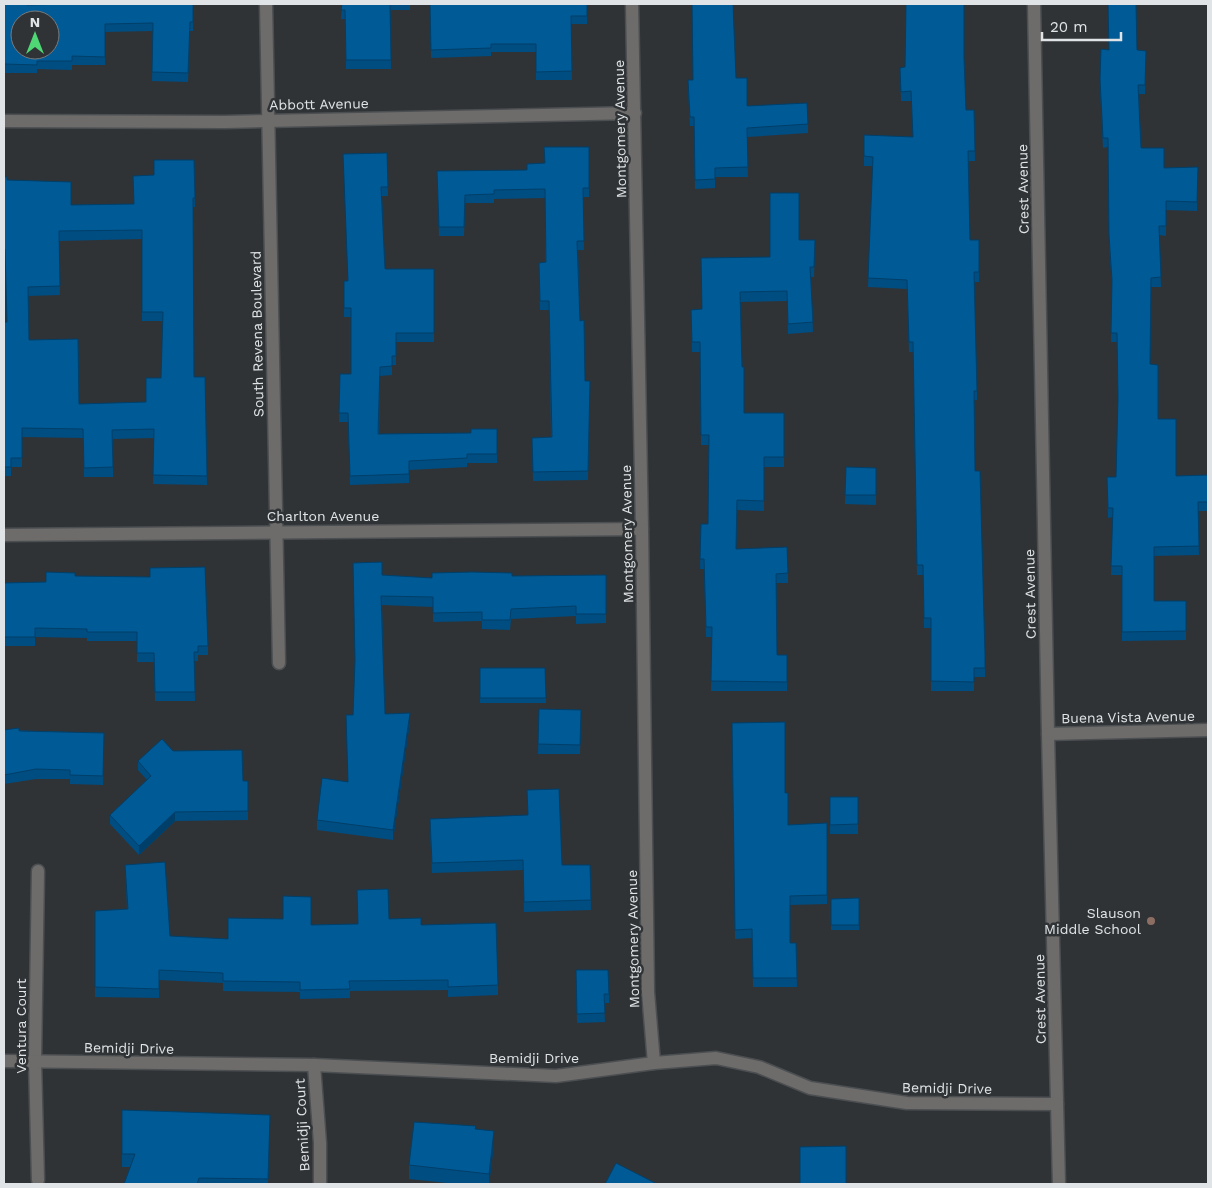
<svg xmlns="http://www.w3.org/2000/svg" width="1212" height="1188" font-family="'Work Sans',sans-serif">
	<rect width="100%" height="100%" fill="#303336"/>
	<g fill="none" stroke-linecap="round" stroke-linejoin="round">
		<defs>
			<g id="street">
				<polyline points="266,4 279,663"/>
				<polyline points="632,4 642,529 648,992 654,1063"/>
				<polyline points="1034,4 1048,734 1059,1184"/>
				<polyline points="4,121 225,122 635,113"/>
				<polyline points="4,535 642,529"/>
				<polyline points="1048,734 1208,730"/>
				<polyline points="38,871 35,1061 38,1180"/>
				<polyline points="4,1061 314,1065 556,1076 654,1063 716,1058 759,1067 810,1088 907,1103 1057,1104"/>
				<polyline points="314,1065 320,1143 320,1184"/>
			</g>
		</defs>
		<use href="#street" stroke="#4c4f52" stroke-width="15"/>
		<use href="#street" stroke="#6d6c6a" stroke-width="12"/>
	</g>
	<g fill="#004d81" fill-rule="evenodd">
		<polygon points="4,4 27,5 193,4 193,31 190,31 188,82 152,81 153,31 105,32 105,65 72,65 72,70 37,69 37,73 4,73"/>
		<polygon points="342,4 410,4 410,10 390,10 391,69 346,69 345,19 341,19"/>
		<polygon points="430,4 587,4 587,24 571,24 572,80 536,80 536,52 491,52 491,56 431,58"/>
		<polygon points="1101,49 1146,51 1145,94 1139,94 1141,148 1164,168 1198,167 1197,211 1166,210 1166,236 1159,235 1161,287 1151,287 1150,364 1158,419 1176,476 1208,475 1208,511 1198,511 1199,555 1154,556 1154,601 1186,601 1186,640 1122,641 1122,575 1111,575 1113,517 1108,518 1107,477 1116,477 1118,402 1117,342 1111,342 1112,287 1109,244 1108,147 1103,148 1100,88"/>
		<polygon points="964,59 966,110 974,110 975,161 968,161 970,240 979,240 979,282 974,282 977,391 977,400 974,400 975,471 985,664 985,677 974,677 974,691 931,691 931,628 924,628 923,575 917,575 913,352 909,352 907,289 868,287 873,166 864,166 864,135 913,137 911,101 901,101 900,68"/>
		<polygon points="736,78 747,106 808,124 808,133 747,137 748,177 715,177 715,188 695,189 694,126 690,126 688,89 693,80"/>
		<polygon points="589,147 589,197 583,197 584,250 578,250 580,321 585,381 590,381 588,480 533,481 532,438 551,437 549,310 540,310 539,263 545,262 545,198 494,199 494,203 465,203 464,236 439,236 437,180 527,170"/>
		<polygon points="387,153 388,196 382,196 385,269 434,269 434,342 396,342 396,365 392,365 392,375 380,376 379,434 471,433 497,429 497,463 467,463 467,467 409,470 409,483 350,485 348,422 339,422 340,374 351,374 351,317 344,317 344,281 347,281"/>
		<path d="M194 160 195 207H193L194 377H205L207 485 153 484 154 438 113 439V477H84L83 438 22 437V467H11V476H4V322H7L5 259H4V177L7 180 71 205 134 204 154 175ZM142 239V321H163L161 378 146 402 79 404 29 340 28 296 60 295 59 241Z"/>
		<polygon points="799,240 815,240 814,277 811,277 813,332 788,334 787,301 740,302 744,413 784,413 784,467 764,467 764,511 737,510 736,549 788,573 788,583 776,583 777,655 787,655 787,691 711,691 712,637 706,637 704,569 700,569 701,524 708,524 709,445 701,445 700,352 692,352 691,320 702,309 770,257"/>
		<polygon points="846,467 876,468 876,505 845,504"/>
		<polygon points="382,575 432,578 606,575 606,623 576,624 576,616 511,619 510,630 482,629 482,621 433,622 433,607 382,605 385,714 410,722 393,840 317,830 317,820 348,782 353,715"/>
		<polygon points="75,576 208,646 208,655 198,655 198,661 194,661 195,701 155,701 154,662 137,662 137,641 87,641 87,638 35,637 35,646 4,646 4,583 46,582"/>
		<polygon points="480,668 545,668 546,703 480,703"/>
		<polygon points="539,709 581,710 580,754 538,754"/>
		<polygon points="732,723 785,793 788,825 827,823 827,904 790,905 790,943 796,943 797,987 753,987 752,938 735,939"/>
		<polygon points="4,730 104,733 103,785 70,784 70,779 36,779 4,784"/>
		<polygon points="173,751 243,781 248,781 248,820 175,821 139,855 110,824 110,815 147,780 138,770 138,761"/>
		<rect x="830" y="797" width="28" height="37"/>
		<polygon points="430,828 562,865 590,865 591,910 524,912 523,870 432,873"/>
		<polygon points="125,865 170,936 228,939 311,925 358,924 389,919 421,925 498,985 498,995 448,997 448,990 350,991 350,998 300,999 300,992 223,991 223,983 159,980 159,998 95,997 95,911 127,909"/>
		<polygon points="859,898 859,930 831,930 831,899"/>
		<polygon points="576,970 609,994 609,1003 604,1003 605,1022 577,1023"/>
		<polygon points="122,1110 270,1115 268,1184 124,1184 131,1167 122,1167"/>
		<polygon points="476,1129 494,1145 489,1184 457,1184 409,1179 409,1165"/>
	</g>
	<g fill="#003f69">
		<polygon points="410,713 410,722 393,840 393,830"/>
		<polygon points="175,812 175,821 139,855 139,846"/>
		<polygon points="494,1131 494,1145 489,1184 489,1174"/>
	</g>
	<g fill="#005a96" stroke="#003f69" fill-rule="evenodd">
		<path d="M4 4H27V5L69 4H193V22H190L188 73 152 72 153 23 105 24V57L72 56V61H37V65L4 64ZM20 20H50V50H20Z"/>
		<polygon points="342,4 390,4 391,60 346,60 345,10 341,10"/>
		<polygon points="430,4 587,4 587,16 571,16 572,71 536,72 536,44 491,44 491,48 431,50"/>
		<polygon points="692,4 733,4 736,78 747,78 747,106 807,103 808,124 747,128 748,167 715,168 715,179 695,180 694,117 690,117 688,80 693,80"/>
		<polygon points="906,4 964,4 964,58 966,110 974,110 975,151 968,151 970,240 979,240 979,272 974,272 977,391 974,391 975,471 980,471 985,654 985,668 974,668 974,682 931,681 931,618 924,618 923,565 917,565 913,342 909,342 907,280 868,278 873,157 864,156 864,135 913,137 911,91 901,92 900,68 905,67"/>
		<polygon points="1108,4 1136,4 1137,50 1146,51 1145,85 1138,85 1141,148 1164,148 1164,168 1198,167 1197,202 1166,201 1166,226 1159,226 1161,277 1151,278 1150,364 1158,365 1158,419 1176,419 1176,476 1208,475 1208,502 1198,502 1199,546 1154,547 1154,601 1186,601 1186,631 1122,632 1122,566 1111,566 1113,508 1108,508 1107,477 1116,477 1118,398 1117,333 1111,333 1112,280 1109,235 1108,138 1103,138 1100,79 1101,49 1109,50"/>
		<polygon points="544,147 589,147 589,188 583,188 584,241 577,241 580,321 584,320 585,381 590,381 588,471 533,472 532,438 552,437 549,301 540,301 539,263 546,262 545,189 494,190 494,194 465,195 464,227 439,227 437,171 527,170 527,164 545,163"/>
		<polygon points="387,153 388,187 381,187 385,269 434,269 434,333 396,333 396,356 392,356 392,366 380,367 378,434 471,433 471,429 497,429 497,454 467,454 467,458 409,461 409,474 350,476 348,413 339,413 340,374 351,374 351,308 344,308 344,281 348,281 343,154"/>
		<path d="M154 160H194L195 198H193L194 377H205L207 476 153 475 154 429 112 430 113 467 84 468 83 429 22 428V458H11V467H4V322H7L5 249H4V177H7V180L71 182V205L134 204 133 176 154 175ZM142 230V312H163L161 378H146V402L79 404 78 339 29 340 28 287 60 286 59 231Z"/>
		<polygon points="770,193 799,193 799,240 815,240 814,267 810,267 813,322 788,324 787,291 740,292 742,367 744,367 744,413 784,413 784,457 764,457 764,501 737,500 736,549 787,547 788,573 776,574 777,655 787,655 787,682 711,681 712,627 706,627 704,559 700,559 701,524 708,524 709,435 701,435 700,342 692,342 691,310 702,309 701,258 770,257"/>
		<polygon points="846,467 876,468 876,495 845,495"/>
		<polygon points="382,562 382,575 432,578 432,573 472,572 512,573 512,576 606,575 606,614 576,614 576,606 511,609 510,620 482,620 482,612 433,613 433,597 381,596 385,714 410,713 393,830 317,820 322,778 348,782 346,715 353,715 355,660 353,563"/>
		<polygon points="205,567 208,646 198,646 198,652 194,652 195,692 155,692 154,653 137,653 137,632 87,632 87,629 35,628 35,637 4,637 4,583 46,582 46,572 75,573 75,576 150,577 150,568"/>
		<polygon points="480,668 545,668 546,698 480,698"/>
		<polygon points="539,709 581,710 580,745 538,744"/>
		<polygon points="785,722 785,793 788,793 788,825 827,823 827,895 790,896 790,943 796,943 797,978 753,978 752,929 735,930 732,723"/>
		<polygon points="19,728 19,731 104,733 103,776 70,775 70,770 36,769 4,775 4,730"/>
		<polygon points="162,739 173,751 242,750 243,781 248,781 248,811 175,812 139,846 110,815 151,776 138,761"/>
		<polygon points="559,789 562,865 590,865 591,900 524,902 523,860 432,863 430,819 528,815 527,790"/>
		<polygon points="830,797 858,797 858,824 830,825"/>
		<polygon points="165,862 170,936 228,939 228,918 283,919 283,896 311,897 311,925 358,924 357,890 388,889 389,919 421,918 421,925 496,923 498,985 448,987 448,980 349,981 350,989 300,990 300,982 223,981 223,973 159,970 159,989 95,987 95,911 128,909 125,865"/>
		<polygon points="859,898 859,925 831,925 831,899"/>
		<polygon points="576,970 608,970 609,994 604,994 605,1013 577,1014"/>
		<polygon points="122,1110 270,1115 268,1179 199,1178 197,1184 124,1184 135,1154 122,1154"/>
		<polygon points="414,1122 476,1126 475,1129 494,1131 489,1174 409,1165"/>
		<polygon points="846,1146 846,1184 800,1184 800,1147"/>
		<polygon points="616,1163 657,1184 605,1184"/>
	</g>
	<circle fill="#8d6e63" stroke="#303336" stroke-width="2" cx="1151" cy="921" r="5"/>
	<g text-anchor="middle" stroke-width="5" stroke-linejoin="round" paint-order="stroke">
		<g font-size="14" fill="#e1e4e6" stroke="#303336">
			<text transform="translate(319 104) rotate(-1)" y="5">Abbott Avenue</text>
			<text transform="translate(620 129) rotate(-91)" y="5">Montgomery Avenue</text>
			<text transform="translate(1023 189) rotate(-91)" y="5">Crest Avenue</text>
			<text transform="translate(257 334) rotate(-91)" y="5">South Revena Boulevard</text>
			<text x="323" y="521">Charlton Avenue</text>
			<text transform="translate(627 534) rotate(-91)" y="5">Montgomery Avenue</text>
			<text transform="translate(1030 594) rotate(-91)" y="5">Crest Avenue</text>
			<text transform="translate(1128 717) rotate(-1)" y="5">Buena Vista Avenue</text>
			<text transform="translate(633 939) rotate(-91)" y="5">Montgomery Avenue</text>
			<text transform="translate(1040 999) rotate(-91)" y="5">Crest Avenue</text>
			<text transform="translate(21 1026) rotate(-90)" y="5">Ventura Court</text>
			<text transform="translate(129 1048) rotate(1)" y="5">Bemidji Drive</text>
			<text x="534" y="1063">Bemidji Drive</text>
			<text transform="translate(947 1088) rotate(1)" y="5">Bemidji Drive</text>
			<text transform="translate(302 1125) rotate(-93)" y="5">Bemidji Court</text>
		</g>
		<g font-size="14" fill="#e1e4e6" stroke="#303336" text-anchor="end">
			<text x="1141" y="918">Slauson<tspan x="1141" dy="16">Middle School</tspan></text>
		</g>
	</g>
	<rect width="1212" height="1188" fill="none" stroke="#e1e4e6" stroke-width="10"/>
	<g transform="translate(35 35)"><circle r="24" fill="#303336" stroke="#777a7c"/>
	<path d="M0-4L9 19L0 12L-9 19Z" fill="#4fd675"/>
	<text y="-8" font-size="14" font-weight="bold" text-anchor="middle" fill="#e1e4e6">N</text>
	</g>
	<path d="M1042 32v8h79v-8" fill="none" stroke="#e1e4e6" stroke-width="2.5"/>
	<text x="1050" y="32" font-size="15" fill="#e1e4e6" stroke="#303336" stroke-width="4" paint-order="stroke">20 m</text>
</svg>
